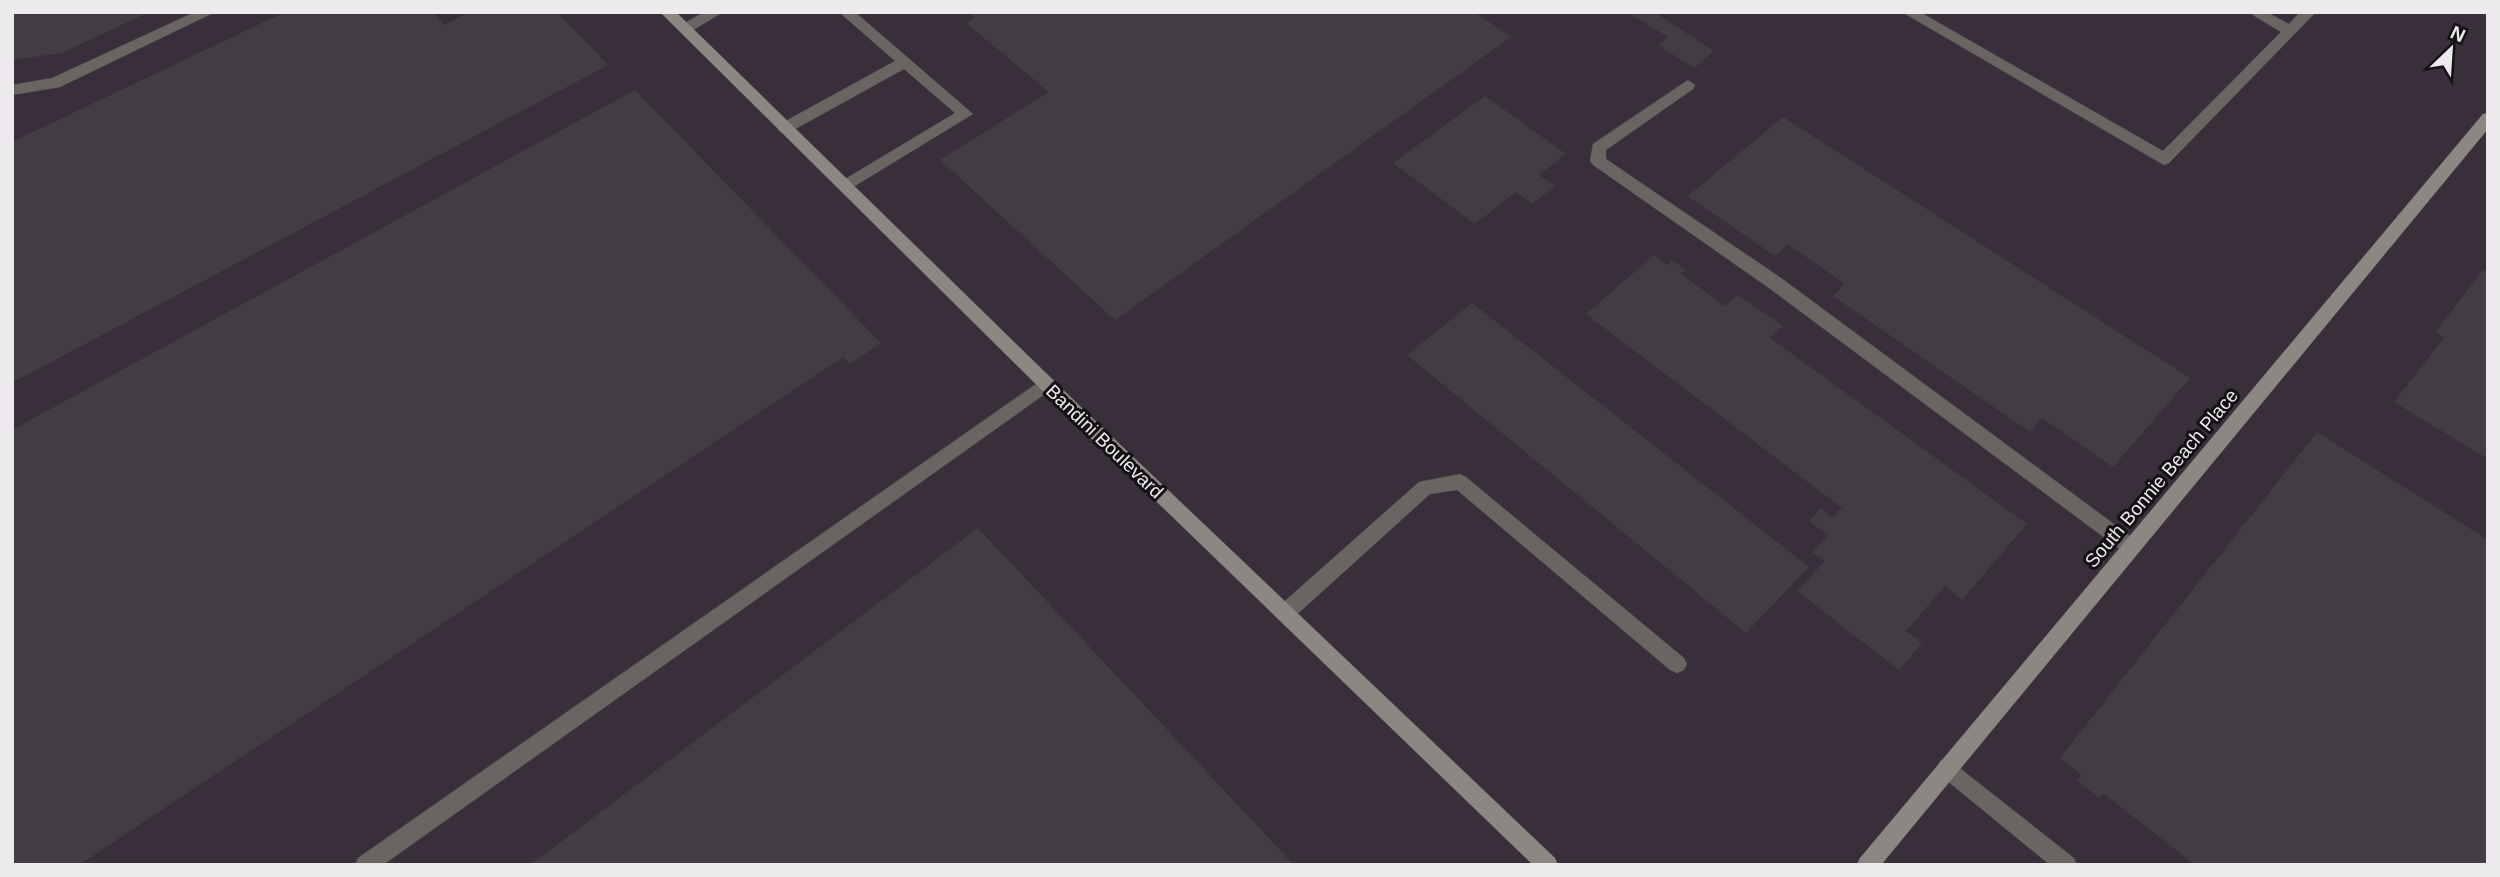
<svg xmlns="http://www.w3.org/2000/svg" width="2500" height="877" font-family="Arial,sans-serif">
	<rect width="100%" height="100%" fill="#2c282e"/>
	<rect fill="#382f3a" x="12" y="12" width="2476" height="853"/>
	<g fill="#423d43">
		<polygon points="12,12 149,12 62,53 12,60"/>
		<polygon points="285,12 432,12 444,25 470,12 557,12 608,65 12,383 12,142"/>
		<polygon points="968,12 1474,12 1511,37 1115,320 940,160 1049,92 966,23 975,18"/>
		<polygon points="1627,12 1654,12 1714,51 1694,68 1658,45 1668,37"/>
		<polygon points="635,90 881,343 850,364 843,357 79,865 12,865 12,430"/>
		<polygon points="1485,96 1566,154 1539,175 1555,186 1532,204 1516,192 1475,224 1393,163"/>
		<polygon points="1783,117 2190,378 2113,467 2042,418 2030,432 1833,296 1845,284 1788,244 1775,256 1688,196"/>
		<polygon points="1654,255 1667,265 1672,260 1686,270 1681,274 1725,306 1738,295 1783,326 1770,338 2027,524 1962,600 1945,586 1906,631 1922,643 1899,670 1797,591 1825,561 1812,552 1828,535 1809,521 1821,508 1832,517 1842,508 1586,314"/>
		<polygon points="2483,270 2488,272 2488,459 2394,402 2444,338 2435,332"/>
		<polygon points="1472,303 1809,567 1746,633 1407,355"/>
		<polygon points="2317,432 2488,540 2488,865 2195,865 2103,793 2099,798 2077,780 2081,774 2060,758"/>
		<polygon points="978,528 1294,865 530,865"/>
	</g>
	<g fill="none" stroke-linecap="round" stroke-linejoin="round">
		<defs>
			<g id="lane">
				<polygon points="195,12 215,12 60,87 12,95 12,85 52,78"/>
				<polygon points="704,12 723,12 690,32 680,32 680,26"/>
				<polygon points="839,12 855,12 973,114 845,192 837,186 840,182 955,113 904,69 790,132 780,132 777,128 780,124 895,61"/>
				<polygon points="1902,12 1920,12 2163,151 2281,32 2248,12 2267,12 2289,24 2300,12 2316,12 2169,163 2164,165"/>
				<polygon points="1688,80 1695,85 1693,89 1606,150 1606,159 1781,278 2137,541 2140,547 2137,553 2131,555 2125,553 1769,288 1593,165 1590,161 1593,144"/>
				<polygon points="1046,377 1052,379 1055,384 1052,389 383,865 355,865 358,858"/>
				<polygon points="1460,474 1466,477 1684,658 1687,664 1684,670 1677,673 1670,670 1457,490 1430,494 1292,619 1285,622 1278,619 1276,613 1278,607 1419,482"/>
				<polygon points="1947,758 2074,858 2077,865 2050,865 1940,775 1937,768 1940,761"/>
			</g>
			<g id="secondary">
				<polygon points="660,12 676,12 1085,411 1555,858 1558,865 1533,865 1073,421"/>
				<polygon points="2488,113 2488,129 1881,865 1857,865 1860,858 2483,114"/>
			</g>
		</defs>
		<use href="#lane" stroke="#474349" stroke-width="1"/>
		<use href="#secondary" stroke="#474349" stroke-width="1"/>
		<use href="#lane" fill="#696563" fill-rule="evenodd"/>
		<use href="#secondary" fill="#8c8783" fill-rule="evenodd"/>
	</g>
	<g text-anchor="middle" stroke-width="6" stroke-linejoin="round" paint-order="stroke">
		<g font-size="19" fill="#edeaee" stroke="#131114">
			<text transform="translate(1105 441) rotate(44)" y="7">Bandini Boulevard</text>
			<text transform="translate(2161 478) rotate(-50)" y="7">South Bonnie Beach Place</text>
		</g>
	</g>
	<rect width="2500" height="877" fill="none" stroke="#edeaee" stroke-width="28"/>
	<g transform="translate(2451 49) rotate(25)" stroke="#131114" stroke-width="5" paint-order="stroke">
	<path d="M0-5L12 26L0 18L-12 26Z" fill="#edeaee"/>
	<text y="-10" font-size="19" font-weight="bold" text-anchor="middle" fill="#edeaee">N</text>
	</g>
</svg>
